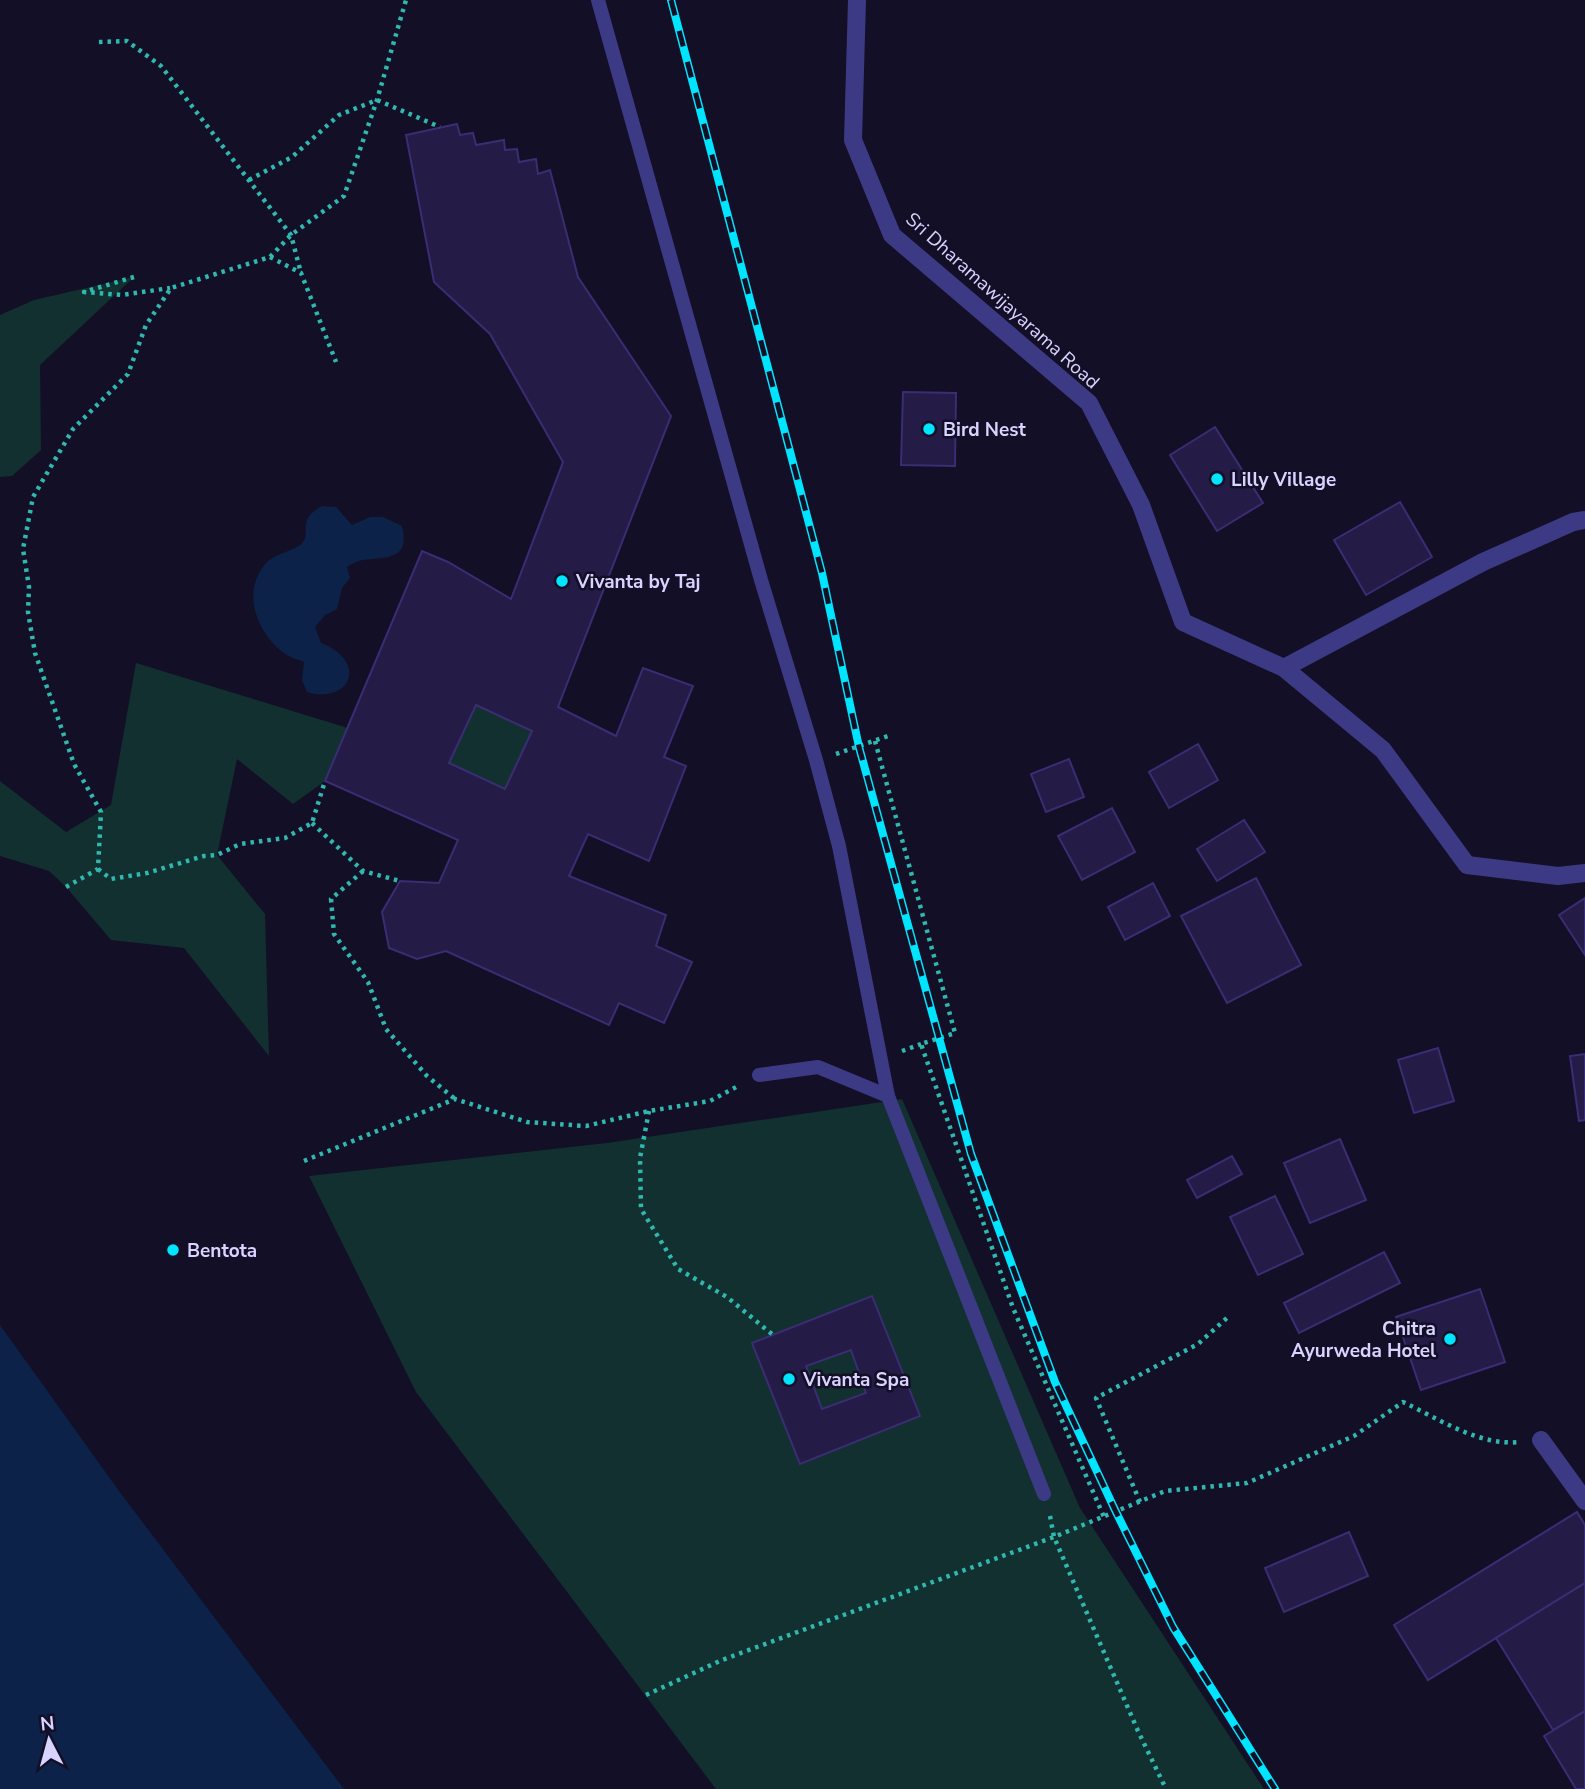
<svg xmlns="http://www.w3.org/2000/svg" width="1585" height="1789" font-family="'Nunito Sans',sans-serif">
	<rect width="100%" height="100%" fill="#130f26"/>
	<g fill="#12302f">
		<polygon points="134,277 40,365 41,450 12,476 0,477 0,315 34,300"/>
		<polygon points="136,663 348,728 325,781 293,804 237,759 217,855 265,914 269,1056 184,948 111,940 66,887 49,871 0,856 0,781 66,832 111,805"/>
		<polygon points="476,705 532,731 505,789 449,763"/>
		<polygon points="902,1099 1080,1508 1264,1789 716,1789 416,1392 309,1176 607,1143"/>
	</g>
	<g fill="#0c2248">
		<path d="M322 506 336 507 352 525 370 517H383L402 526C411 561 385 557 363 560 357 561 352 564 347 567L350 578 342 588 337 609 325 615 315 627 321 643C370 662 349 705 307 692L302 680 304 662C296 659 286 656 280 650 255 628 242 591 266 563 274 554 290 552 300 545 314 533 294 521 322 506Z"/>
		<polygon points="0,1325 119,1491 344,1789 0,1789"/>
	</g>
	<g fill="#241b47" stroke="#3b2d73" stroke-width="2" fill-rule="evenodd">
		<path d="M457 124 460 135 473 133 476 145 504 140 505 150 517 149 519 162 536 159 538 174 550 170 578 277 671 416 558 707 616 736 643 668 693 686 664 757 686 766 649 861 588 834 569 876 666 915 656 946 692 962 664 1023 619 1003 609 1025 446 951 417 959 389 948 382 912 400 881 439 883 458 840 325 781 422 551 448 562 511 599 563 462 490 334 434 282 406 135ZM476 705 532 731 505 789 449 763Z"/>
		<polygon points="903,392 956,393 955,466 901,465"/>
		<polygon points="1215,427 1263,503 1217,531 1170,455"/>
		<polygon points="1400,502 1432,557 1366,595 1334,540"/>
		<polygon points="1198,744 1218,780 1169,808 1149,772"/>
		<polygon points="1069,759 1084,797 1046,812 1031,774"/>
		<polygon points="1112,808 1135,852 1082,880 1058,836"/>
		<polygon points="1244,820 1265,852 1217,881 1197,849"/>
		<polygon points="1256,878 1301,965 1227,1003 1181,916"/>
		<polygon points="1153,883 1170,916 1125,940 1108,907"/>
		<polygon points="1585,898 1585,955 1559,915"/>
		<polygon points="1438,1048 1454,1101 1414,1113 1398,1060"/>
		<polygon points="1585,1054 1585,1120 1579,1121 1570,1056"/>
		<polygon points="1340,1139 1366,1200 1310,1223 1284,1163"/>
		<polygon points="1232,1156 1242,1174 1197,1198 1187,1180"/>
		<polygon points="1275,1196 1303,1254 1258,1275 1230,1217"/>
		<polygon points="1384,1252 1400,1283 1299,1333 1284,1303"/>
		<polygon points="1480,1289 1505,1362 1421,1390 1396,1317"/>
		<path d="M872 1296 920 1416 800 1464 752 1343ZM851 1350 866 1393 822 1409 806 1366Z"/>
		<polygon points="1577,1512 1585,1525 1585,1583 1428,1680 1394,1625"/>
		<polygon points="1349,1532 1368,1576 1284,1612 1265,1568"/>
		<polygon points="1585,1583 1585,1711 1553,1730 1496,1638"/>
		<polygon points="1585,1711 1585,1789 1576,1789 1544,1736"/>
	</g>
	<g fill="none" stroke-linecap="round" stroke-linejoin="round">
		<g stroke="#2fb8b0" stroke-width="4.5" stroke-dasharray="3.5 5" stroke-linecap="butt">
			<polyline points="99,42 127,41 161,66 291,235 301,273"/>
			<polyline points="249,180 292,157 339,115 377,100 440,127"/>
			<polyline points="270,257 301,273 336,362"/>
			<polyline points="134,277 84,292 122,295 170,288"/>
			<polyline points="875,741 955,1033 921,1044 1013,1308 1104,1517"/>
			<polyline points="836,754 888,736"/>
			<polyline points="312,823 363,871 400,881"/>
			<polyline points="98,869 111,879 147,873 204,856 217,855 240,844 285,838 312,823 325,781"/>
			<polyline points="363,871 331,899 334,934 368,982 386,1029 427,1076 455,1099"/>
			<polyline points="66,887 98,869 101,812 74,764 35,653 28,612 29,587 23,549 33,497 73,429 128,374 146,325 171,288 270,257 291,235 344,196 377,100 406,0"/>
			<polyline points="902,1051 921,1044"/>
			<polyline points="649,1111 640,1158 641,1209 678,1269 727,1297 773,1335"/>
			<polyline points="304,1161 455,1099 527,1122 586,1126 649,1111 710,1101 740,1085"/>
			<polyline points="1140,1502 1096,1398 1198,1344 1228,1317"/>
			<polyline points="1050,1516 1054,1537 1138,1731 1166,1789"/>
			<path d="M646 1695 722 1660 1054 1537 1165 1491 1247 1483 1354 1436 1403 1402C1439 1419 1479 1446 1519 1442"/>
		</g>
		<g stroke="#3d3a85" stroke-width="14">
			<polyline points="598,0 761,580 816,760 839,846 888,1096 1044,1494"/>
			<polyline points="759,1075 818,1067 888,1096"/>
		</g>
		<g stroke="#3d3a85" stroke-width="18">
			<polyline points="857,0 853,140 892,235 1089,403 1141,505 1183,622 1284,668 1383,750 1467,865 1558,876 1585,873"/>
			<polyline points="1284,668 1483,562 1573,522 1585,520"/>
			<polyline points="1541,1440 1585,1501"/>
		</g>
		<defs>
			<polyline id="rail" points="671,0 822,573 859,747 971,1154 1055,1382 1116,1512 1173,1627 1275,1789"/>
		</defs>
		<use href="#rail" stroke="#00e5ff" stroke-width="8"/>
		<use href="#rail" stroke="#130f26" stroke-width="5" stroke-dasharray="16" stroke-linecap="butt"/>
	</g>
	<g fill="#00e5ff" stroke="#130f26" stroke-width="2.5">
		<circle cx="929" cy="429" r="7"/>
		<circle cx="1217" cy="479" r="7"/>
		<circle cx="562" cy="581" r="7"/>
		<circle cx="173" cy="1250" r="7"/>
		<circle cx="1450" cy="1339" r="7"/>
		<circle cx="789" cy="1379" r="7"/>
	</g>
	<g text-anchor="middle" stroke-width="5" stroke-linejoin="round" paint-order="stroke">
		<g font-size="19" fill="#d9d4ff" stroke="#130f26">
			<text transform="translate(1003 300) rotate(42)" y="7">Sri Dharamawijayarama Road</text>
		</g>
		<g font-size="19" font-weight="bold" fill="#d9d4ff" stroke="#130f26" text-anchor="start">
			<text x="943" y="436">Bird Nest</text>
			<text x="1231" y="486">Lilly Village</text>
			<text x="576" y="588">Vivanta by Taj</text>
			<text x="187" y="1257">Bentota</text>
			<text x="1436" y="1335" text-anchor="end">Chitra<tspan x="1436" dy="22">Ayurweda Hotel</tspan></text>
			<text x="803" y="1386">Vivanta Spa</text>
		</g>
	</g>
	<g transform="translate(49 1740) rotate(354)" stroke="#130f26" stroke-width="5" paint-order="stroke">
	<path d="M0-5L12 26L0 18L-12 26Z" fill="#d9d4ff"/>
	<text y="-10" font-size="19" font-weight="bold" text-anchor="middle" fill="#d9d4ff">N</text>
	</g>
</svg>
